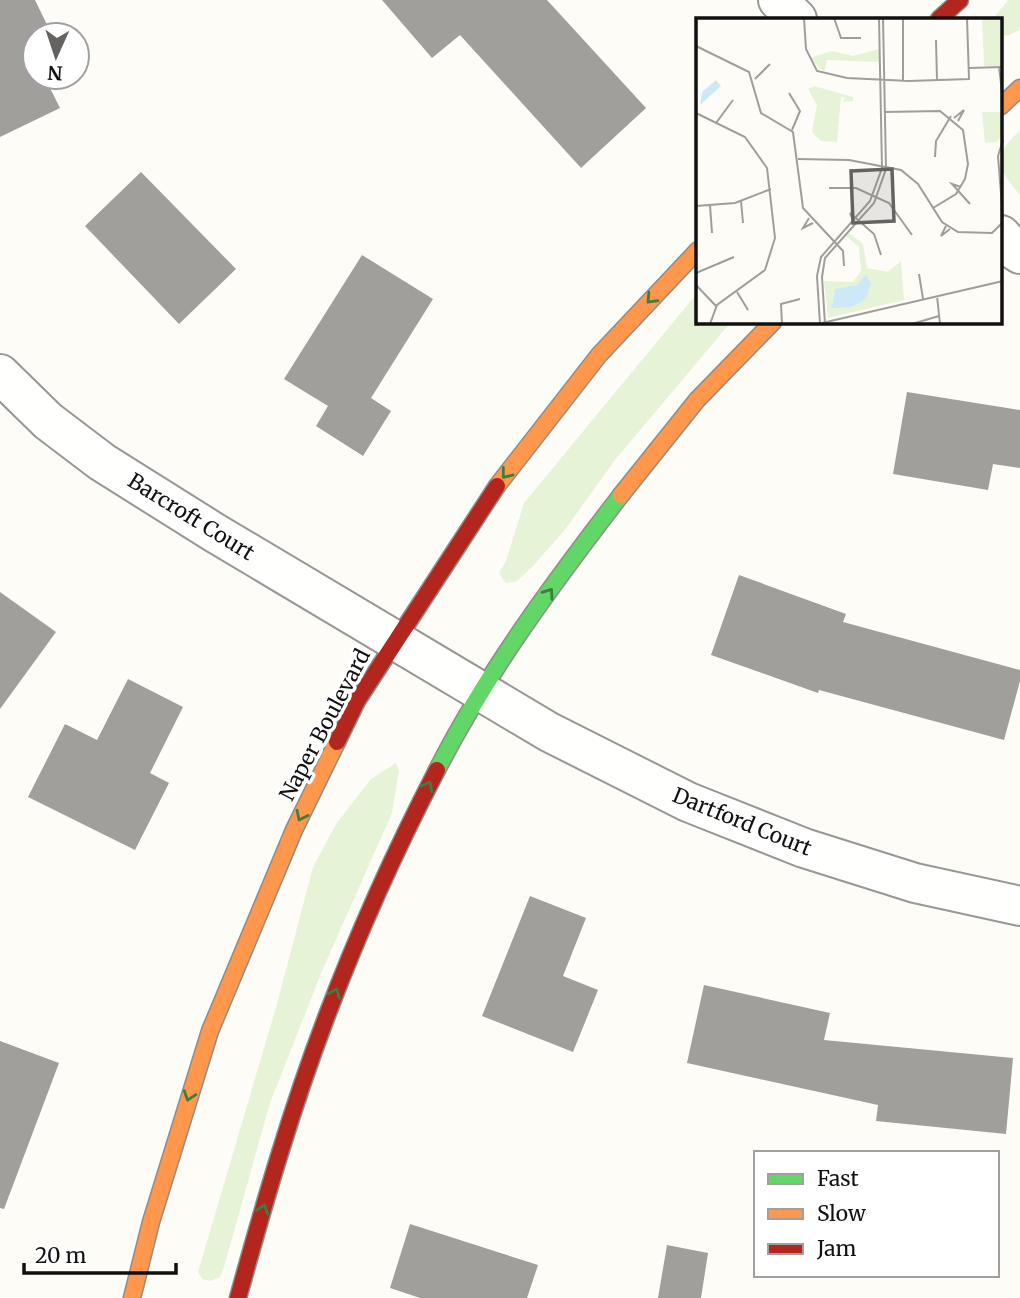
<svg xmlns="http://www.w3.org/2000/svg" width="1020" height="1298" font-family="Merriweather,serif">
	<rect width="100%" height="100%" fill="#fdfcf7"/>
	<g fill="#e7f3d7">
		<polygon points="1008,0 1020,0 1020,30 1009,35 1001,36 1001,19 993,19"/>
		<path d="M1020 130V195C997 169 992 156 1020 130Z"/>
		<polygon points="698,292 698,322 731,322 615,460 564,531 532,567 517,581 506,583 499,573 506,561 524,503"/>
		<polygon points="396,763 399,771 392,813 322,971 270,1103 224,1267 220,1277 210,1281 202,1279 198,1272 277,1004 313,867 336,824 371,779"/>
	</g>
	<g fill="#a19f9c">
		<polygon points="0,0 35,0 52,35 35,35 35,77 46,77 45,78 60,108 0,137"/>
		<polygon points="382,0 547,0 646,108 581,168 460,35 432,58"/>
		<polygon points="141,172 236,269 179,324 85,226"/>
		<polygon points="362,255 433,299 371,398 391,411 363,456 316,426 328,406 284,379"/>
		<polygon points="907,392 1020,410 1020,468 993,464 988,490 893,474"/>
		<polygon points="739,575 846,614 843,622 1020,670 1020,681 1004,740 819,690 818,693 711,655"/>
		<polygon points="0,592 56,632 0,709"/>
		<polygon points="128,679 183,707 150,773 169,783 135,850 28,797 65,724 97,740"/>
		<polygon points="530,896 586,918 563,976 598,990 573,1052 482,1016"/>
		<polygon points="704,985 830,1013 824,1040 1013,1058 1006,1134 876,1121 878,1105 687,1063"/>
		<polygon points="0,1041 59,1063 4,1209 0,1208"/>
		<polygon points="410,1224 538,1265 527,1298 420,1298 390,1288"/>
		<polygon points="667,1245 708,1253 701,1298 658,1298"/>
	</g>
	<g fill="none" stroke-linecap="round" stroke-linejoin="round">
		<defs>
			<g id="street">
				<polyline points="778,0 797,19"/>
				<polyline points="1001,235 1014,250 1020,254"/>
				<polyline points="0,374 48,421 102,462 215,533 549,732 688,802 804,848 915,883 1020,906"/>
			</g>
			<path id="fast" d="M437 770C487 672 554 582 621 495"/>
			<g id="slow">
				<polyline points="1001,106 1020,88"/>
				<polyline points="497,486 599,355 698,250"/>
				<polyline points="621,495 697,400 773,322"/>
				<polyline points="132,1298 151,1222 210,1031 294,830 337,742"/>
			</g>
			<g id="jam">
				<polyline points="939,19 960,0"/>
				<polyline points="337,742 357,701 497,486"/>
				<path d="M238 1298C264 1204 291 1110 326 1018 358 933 395 851 437 770"/>
			</g>
		</defs>
		<use href="#street" stroke="#979795" stroke-width="42"/>
		<use href="#fast" stroke="#8e8d8b" stroke-width="19"/>
		<use href="#slow" stroke="#8e8d8b" stroke-width="19"/>
		<use href="#jam" stroke="#8e8d8b" stroke-width="19"/>
		<use href="#street" stroke="#fffffe" stroke-width="38"/>
		<use href="#fast" stroke="#63d668" stroke-width="16"/>
		<use href="#slow" stroke="#ff974d" stroke-width="16"/>
		<use href="#jam" stroke="#b3261e" stroke-width="16"/>
	</g>
	<defs><path id="oneway-chevron" d="M-2-3.5L2.5 0L-2 3.5" fill="none" stroke-width="1.6" stroke-linecap="round" stroke-linejoin="round" transform="scale(1.75)"/></defs>
	<g stroke="#3e7d41">
		<use href="#oneway-chevron" transform="translate(651 299) rotate(133)"/>
		<use href="#oneway-chevron" transform="translate(506 474) rotate(128)"/>
		<use href="#oneway-chevron" transform="translate(549 593) rotate(-55)"/>
		<use href="#oneway-chevron" transform="translate(428 786) rotate(-63)"/>
		<use href="#oneway-chevron" transform="translate(301 816) rotate(116)"/>
		<use href="#oneway-chevron" transform="translate(335 993) rotate(-69)"/>
		<use href="#oneway-chevron" transform="translate(189 1096) rotate(108)"/>
		<use href="#oneway-chevron" transform="translate(263 1209) rotate(-73)"/>
	</g>
	<g text-anchor="middle" stroke-width="7" stroke-linejoin="round" paint-order="stroke">
		<g font-size="21" fill="#111" stroke="#fff">
			<text transform="translate(191 517) rotate(32)" y="7">Barcroft Court</text>
			<text transform="translate(325 725) rotate(-62)" y="7">Naper Boulevard</text>
			<text transform="translate(742 822) rotate(22)" y="7">Dartford Court</text>
		</g>
	</g>
	<g transform="translate(696 18)">
		<rect width="306" height="306" fill="#fdfcf7"/>
		<path d="M286 0H306V48H288ZM183 31V44L131 42 128 54 114 40 136 33 157 38ZM118 68 157 79V83L147 84 149 79H145L141 124 125 123 116 114 121 87 112 71ZM286 94H306V116L301 124 289 125ZM153 215 167 226 171 250 192 254 205 243 208 282 132 300 128 263 157 264 165 253 163 229 150 218Z" fill="#e7f3d7"/>
		<path d="M20 62 25 68 4 87 6 74ZM170 257 175 266 170 281 155 289 136 290 139 271 161 267Z" fill="#cde8f7"/>
		<path fill="none" stroke="#9f9e9b" stroke-width="2" d="M108 0 110 31 121 53 151 60 213 63 273 61 271 0M138 0 145 20H165M207 0V62M240 22 241 62M0 28 53 54 65 95 97 114 107 190 147 233 148 248M303 49 306 74M273 50 307 49M59 61 74 46M93 75 104 93 96 112M188 94 244 93 267 112 272 146 269 161 260 176 237 190M0 95 49 119 71 150 79 220 69 252 21 287 14 306M258 100 268 92 262 103M20 105 37 82M307 122 302 138 307 201M239 139 240 123 255 98M102 141 153 142 205 152 222 166 246 204 262 214 296 215 307 204M265 169 256 166 274 186M133 170H160L193 185 216 217M45 183 47 205M14 187 16 215M0 188 39 185 75 171M113 200 107 210 117 205M157 203 154 195 178 216 185 237M250 208 245 218 254 211M0 255 38 239M223 256 227 281M0 267 20 288M41 274 52 292M241 278 244 306M126 305 307 263M86 306 85 286 104 281M124 306 121 258 125 239 174 183 186 150 183 0M129 306 126 259 129 240 178 185 190 151 187 0M216 306 243 298"/>
		<path fill="#646362" fill-opacity="0.15" stroke="#646362" stroke-width="3.5" d="M196 151 198 203 157 205 155 153Z"/>
		<rect width="306" height="306" fill="none" stroke="#111" stroke-width="3.5"/>
	</g>
	<rect x="754" y="1151" width="245" height="126" fill="#ffffff" stroke="#a0a0a0" stroke-width="2"/>
	<rect x="768" y="1174" width="35" height="10" fill="#63d668" stroke="#a0a0a0" stroke-width="2"/>
	<text x="817" y="1186" font-size="21" fill="#111111">Fast</text>
	<rect x="768" y="1209" width="35" height="10" fill="#ff974d" stroke="#a0a0a0" stroke-width="2"/>
	<text x="817" y="1221" font-size="21" fill="#111111">Slow</text>
	<rect x="768" y="1244" width="35" height="10" fill="#b3261e" stroke="#a0a0a0" stroke-width="2"/>
	<text x="817" y="1256" font-size="21" fill="#111111">Jam</text>
	<g transform="translate(56 56) rotate(183)"><circle r="33" fill="#ffffff" stroke="#a0a0a0" stroke-width="2"/>
	<path d="M0-5L12 26L0 18L-12 26Z" fill="#646362"/>
	<text y="-10" font-size="19" font-weight="bold" text-anchor="middle" fill="#111111">N</text>
	</g>
	<path d="M24 1263v10h152v-10" fill="none" stroke="#111111" stroke-width="3.5"/>
	<text x="35" y="1263" font-size="21" fill="#111111" stroke="#ffffff" stroke-width="5" paint-order="stroke">20 m</text>
</svg>
